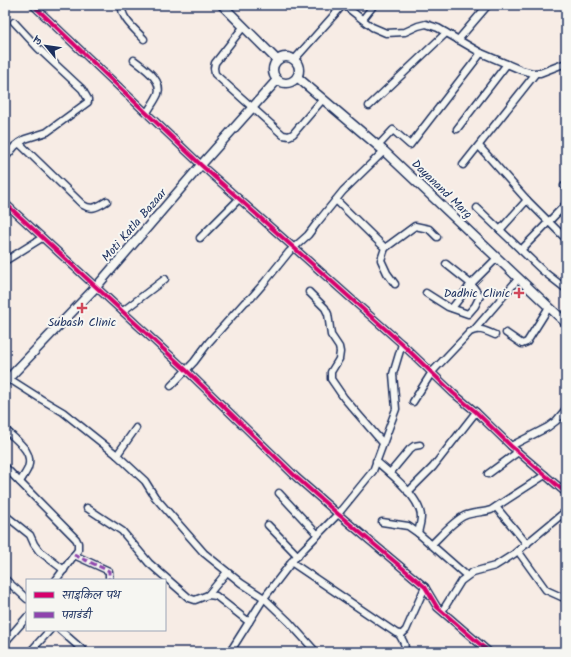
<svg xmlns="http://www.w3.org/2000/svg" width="571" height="657" font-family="Kalam,'Playpen Sans Deva',sans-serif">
	<rect width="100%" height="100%" fill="#f7ece5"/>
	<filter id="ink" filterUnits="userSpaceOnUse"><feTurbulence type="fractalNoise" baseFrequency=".025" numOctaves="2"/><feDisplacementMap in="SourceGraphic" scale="8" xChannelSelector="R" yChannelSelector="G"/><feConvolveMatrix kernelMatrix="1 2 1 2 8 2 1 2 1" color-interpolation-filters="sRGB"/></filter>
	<g filter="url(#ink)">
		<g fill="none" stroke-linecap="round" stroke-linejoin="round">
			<defs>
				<g id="minor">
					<polyline points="33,5 201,165 402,344 453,393 476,412 511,446 566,493"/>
					<path d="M122 5C120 18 136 30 144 39"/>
					<polyline points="344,5 372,27 386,33 405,32 418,26 426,24 438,28 481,53 521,70 533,73 540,73 566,63"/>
					<polyline points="363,19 374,5"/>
					<polyline points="244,26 215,63 214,68 215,74 283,135 289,136 293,134 323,99"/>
					<polyline points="458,40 488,5"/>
					<path d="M134 60C144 68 163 80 158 94 155 101 150 107 147 113"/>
					<polyline points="294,60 343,5"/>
					<polyline points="369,106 446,33"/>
					<polyline points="457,129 507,64"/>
					<path d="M19 143 83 205C92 211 98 206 107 201"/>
					<polyline points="378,146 393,130 410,145 481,53"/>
					<polyline points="479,146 527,200"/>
					<polyline points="5,158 15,146 25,139 47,132 88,102 88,99 82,89 38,48 14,22"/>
					<polyline points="463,165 536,73"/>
					<polyline points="564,186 566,188"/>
					<polyline points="336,200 385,248 381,260 387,273 395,284"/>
					<polyline points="5,203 186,370 296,477 338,514 425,587 437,607 489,652"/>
					<polyline points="477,208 543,271 566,289"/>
					<polyline points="500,230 527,200 566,239"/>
					<polyline points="200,238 239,199"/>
					<polyline points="385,248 415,226 429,229 437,237"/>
					<polyline points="521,250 566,204"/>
					<polyline points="5,261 42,238"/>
					<polyline points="446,264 471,284 452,308"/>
					<polyline points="309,292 325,308 328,314 331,335 339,347 340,352 339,359 331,372 331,379 344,398 383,443"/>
					<polyline points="426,293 448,307 468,314 475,306 480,296 471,284 497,258"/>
					<polyline points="123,311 165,279"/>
					<polyline points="475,329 519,278"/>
					<polyline points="506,333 522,344 527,342 549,307"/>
					<polyline points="8,378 41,399 63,412 117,455 145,481 155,497 204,553 241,583 264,598 289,622 316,652"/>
					<polyline points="171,386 194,362 209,342 245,302 251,298 264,283 289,252 308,235 317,223 343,191 384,151"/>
					<path d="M413 402 432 372 470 332C479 327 486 331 495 335"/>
					<path d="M8 432C17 441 34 452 28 468 26 473 22 478 20 482"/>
					<polyline points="511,446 548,427 556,421 566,409"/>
					<polyline points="117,455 136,428"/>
					<path d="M376 461C390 473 421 498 421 517 421 522 419 528 418 533"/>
					<polyline points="5,467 76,539 78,543 78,550 56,580"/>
					<polyline points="390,473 410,449 414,446 420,445"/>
					<polyline points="488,474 518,452"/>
					<polyline points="408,492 433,467 476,412"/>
					<polyline points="279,493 318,535"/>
					<polyline points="496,507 527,544"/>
					<polyline points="87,508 122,531 149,563 189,598 195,600 208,595 216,596 249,622"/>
					<polyline points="5,515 30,535 34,544 39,551 64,570"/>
					<polyline points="382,522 408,526 418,533 467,576"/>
					<polyline points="268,525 298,556"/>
					<path d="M431 545C440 537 453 521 464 516 472 512 482 513 491 510L545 475"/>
					<polyline points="518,551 546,590 566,599"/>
					<polyline points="74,555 109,571 109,580"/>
					<polyline points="291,562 396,633 401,635 406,630 425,587"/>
					<polyline points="5,579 27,599"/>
					<polyline points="208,595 227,572"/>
					<polyline points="443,610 461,581 473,572 495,566 514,554 566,511"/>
					<polyline points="60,630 85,652"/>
					<path d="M399 634C402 640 407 645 404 652"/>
					<polyline points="6,641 27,617"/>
					<polyline points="30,652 50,630"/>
					<polyline points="230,652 264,598 294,559 338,514 373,471 396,409 393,374 402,344"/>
				</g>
				<g id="tertiary">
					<polyline points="222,5 277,60"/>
					<circle cx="286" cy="70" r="13"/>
					<polyline points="297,77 384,151 566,323"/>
					<polyline points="5,382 97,286 201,165 277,80"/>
				</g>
			</defs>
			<use href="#minor" stroke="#1b2f5e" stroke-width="9"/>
			<use href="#tertiary" stroke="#1b2f5e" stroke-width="11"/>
			<use href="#minor" stroke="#f6f6f2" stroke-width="6"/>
			<use href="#tertiary" stroke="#f6f6f2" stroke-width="8"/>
			<polyline stroke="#8e44ad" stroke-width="3" stroke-dasharray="6 3" stroke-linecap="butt" points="74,555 109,571 109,580"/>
			<defs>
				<g id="cycleway">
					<polyline points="33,5 201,165 402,344 453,393 476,412 511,446 566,493"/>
					<polyline points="5,203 186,370 296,477 338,514 425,587 437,607 489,652"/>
				</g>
			</defs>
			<use href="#cycleway" stroke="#f6f6f2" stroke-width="6"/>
			<use href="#cycleway" stroke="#d6006c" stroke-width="4"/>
		</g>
	</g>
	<g fill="#d1495b" stroke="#f6f6f2" stroke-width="1.5">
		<path d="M517 287h4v4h4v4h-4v4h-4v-4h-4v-4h4z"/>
		<path d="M80 302h4v4h4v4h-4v4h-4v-4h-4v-4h4z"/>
	</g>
	<g text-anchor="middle" stroke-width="4" stroke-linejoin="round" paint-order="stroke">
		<g font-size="12" fill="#1b2f5e" stroke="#f6f6f2">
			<text transform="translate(442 189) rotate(44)" y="4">Dayanand Marg</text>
			<text transform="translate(134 225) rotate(-49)" y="4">Moti Katla Bazaar</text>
		</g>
		<g font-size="12" fill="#1b2f5e" stroke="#f6f6f2" text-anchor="end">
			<text x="510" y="297">Dadhic Clinic</text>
			<text x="82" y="326" text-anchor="middle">Subash Clinic</text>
		</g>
	</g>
	<rect width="571" height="657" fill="none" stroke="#f6f6f2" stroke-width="20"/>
	<rect x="10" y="10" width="551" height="637" fill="none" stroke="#1b2f5e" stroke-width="1.5" filter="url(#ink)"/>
	<rect x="26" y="579" width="140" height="52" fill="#f6f6f2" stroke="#9ea6b7"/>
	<rect x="34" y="592" width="20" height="6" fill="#d6006c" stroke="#9ea6b7"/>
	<text x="62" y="599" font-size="12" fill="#1b2f5e">साइकिल पथ</text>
	<rect x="34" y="612" width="20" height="6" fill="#8e44ad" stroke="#9ea6b7"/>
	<text x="62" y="619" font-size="12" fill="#1b2f5e">पगडंडी</text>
	<g transform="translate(46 46) rotate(299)" stroke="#f6f6f2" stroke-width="3" paint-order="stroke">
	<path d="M0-3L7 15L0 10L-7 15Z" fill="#1b2f5e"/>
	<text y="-6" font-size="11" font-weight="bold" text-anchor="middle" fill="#1b2f5e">उ</text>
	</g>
</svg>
